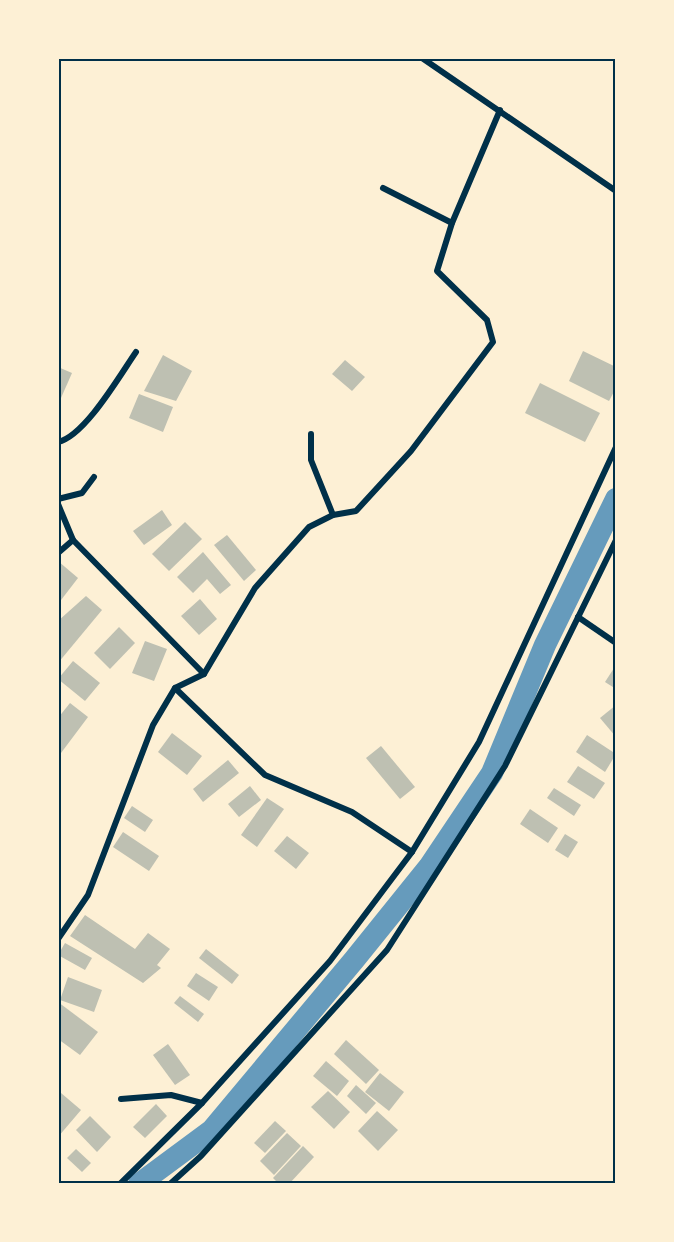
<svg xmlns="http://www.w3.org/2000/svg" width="674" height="1242" font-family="'Zilla Slab',serif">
	<rect width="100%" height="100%" fill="#fdf0d5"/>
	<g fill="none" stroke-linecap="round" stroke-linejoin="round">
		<polyline stroke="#669bbc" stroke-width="22" points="139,1184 212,1130 354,960 429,867 492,773 545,645 616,499"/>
	</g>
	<g fill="#bec0b2">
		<polygon points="583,351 616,367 616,388 609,401 569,381"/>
		<polygon points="163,355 192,371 176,401 144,391"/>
		<polygon points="345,360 365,377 352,391 332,374"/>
		<polygon points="58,367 72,373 61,398 58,397"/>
		<polygon points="540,383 600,413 585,442 525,413"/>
		<polygon points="139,394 173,407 163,432 129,418"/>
		<polygon points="162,510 172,525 144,545 133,531"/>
		<polygon points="185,522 202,539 169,571 152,554"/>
		<polygon points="227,535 256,570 244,581 214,545"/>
		<polygon points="203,552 231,585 220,594 207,579 193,593 177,577"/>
		<polygon points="58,561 78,578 58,604"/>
		<polygon points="86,596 102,610 58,663 58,621"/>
		<polygon points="200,599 217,619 199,635 181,616"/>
		<polygon points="119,627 135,643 110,669 94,653"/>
		<polygon points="145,641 167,649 154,681 132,673"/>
		<polygon points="73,661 100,683 85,701 58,679"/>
		<polygon points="616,665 616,689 605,682"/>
		<polygon points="70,703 88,717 61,753 58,752 58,718"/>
		<polygon points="616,705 616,737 600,718"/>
		<polygon points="172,733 202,756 187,775 158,752"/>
		<polygon points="587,735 616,754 605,772 576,752"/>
		<polygon points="381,746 415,787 400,799 366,758"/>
		<polygon points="228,760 239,773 203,802 193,789"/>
		<polygon points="578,766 605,783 594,799 567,782"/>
		<polygon points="250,786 261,800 239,817 228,804"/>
		<polygon points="554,788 581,805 574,816 547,798"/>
		<polygon points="267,798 284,809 257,847 241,835"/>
		<polygon points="132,806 153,820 145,832 124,818"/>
		<polygon points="530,809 558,828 548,843 520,824"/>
		<polygon points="123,832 159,856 149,871 113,847"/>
		<polygon points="565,834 578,842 568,858 555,850"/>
		<polygon points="287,836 309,853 296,869 274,851"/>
		<polygon points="85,915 135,949 148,933 170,949 157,965 161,968 143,983 70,936"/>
		<polygon points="65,943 92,958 85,970 58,955"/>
		<polygon points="206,949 239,975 232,984 199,958"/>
		<polygon points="196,973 218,987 209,1001 187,986"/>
		<polygon points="68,977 102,990 94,1012 60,1000"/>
		<polygon points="180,996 204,1014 198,1022 174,1003"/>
		<polygon points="58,1002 98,1032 80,1055 58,1039"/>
		<polygon points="346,1040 379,1070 366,1084 334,1054"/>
		<polygon points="168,1044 190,1075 175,1085 153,1055"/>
		<polygon points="326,1061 349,1081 337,1096 313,1076"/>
		<polygon points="380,1073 404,1092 389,1111 365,1092"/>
		<polygon points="356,1085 376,1103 366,1114 347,1096"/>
		<polygon points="328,1091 350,1112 334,1129 311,1107"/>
		<polygon points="61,1093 81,1110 58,1137 58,1096"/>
		<polygon points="156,1104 167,1116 145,1138 133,1127"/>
		<polygon points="377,1111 398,1130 378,1151 358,1131"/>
		<polygon points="90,1116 111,1137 97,1152 76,1130"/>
		<polygon points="275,1121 286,1131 265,1153 254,1143"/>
		<polygon points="287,1133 301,1146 274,1175 260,1161"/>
		<polygon points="303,1146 314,1157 289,1184 279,1184 273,1178"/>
		<polygon points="76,1149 91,1163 82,1172 67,1158"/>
	</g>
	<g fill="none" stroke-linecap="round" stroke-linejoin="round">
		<g stroke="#003049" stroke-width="6">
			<polyline points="422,58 616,191"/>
			<polyline points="383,188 452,223"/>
			<polyline points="311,434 311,460 333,515"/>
			<path d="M58 442C85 436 120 375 136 352"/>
			<polyline points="58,499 82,493 94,477"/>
			<polyline points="58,504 73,540 204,674"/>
			<polyline points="58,553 73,540"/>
			<polyline points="578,617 616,643"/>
			<polyline points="175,688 265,775 352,812 412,852"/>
			<polyline points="58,939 88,895 153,725 175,688 204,674 255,588 309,527 333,515 356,511 411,451 493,342 487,320 437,271 452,223 500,110"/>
			<polyline points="121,1099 171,1095 202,1103"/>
			<polyline points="120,1184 202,1103 330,961 412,852 479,742 616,447"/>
			<polyline points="170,1184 201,1156 387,950 505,766 616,540"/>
		</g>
	</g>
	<rect width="674" height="1242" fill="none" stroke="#fdf0d5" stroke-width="120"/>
	<rect x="60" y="60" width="554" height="1122" fill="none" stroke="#003049" stroke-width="2"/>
</svg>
